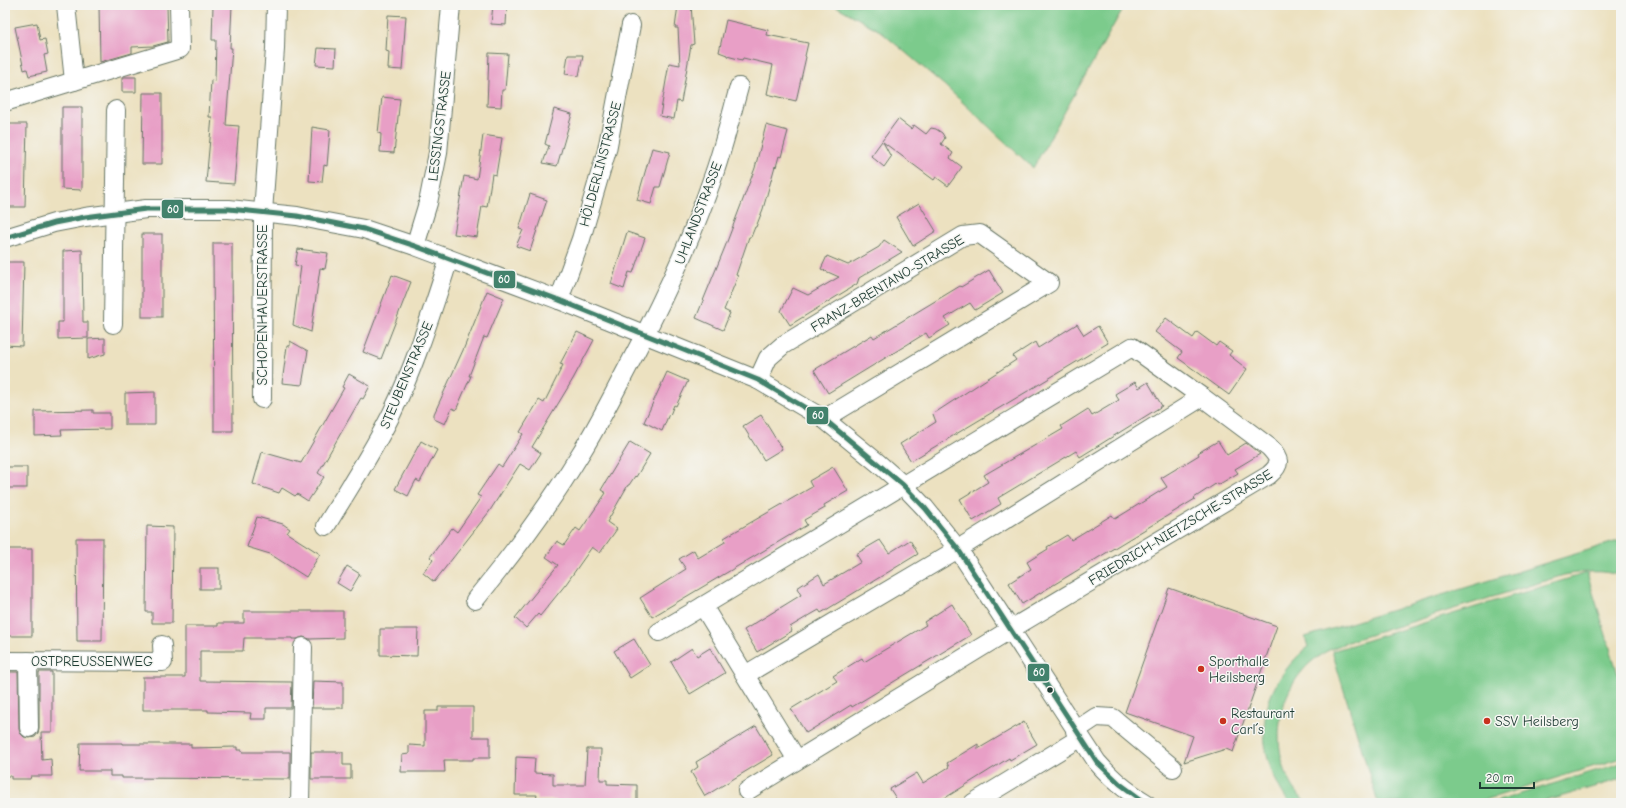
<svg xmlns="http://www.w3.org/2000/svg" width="1626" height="808" font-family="'Comic Neue',sans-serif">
	<rect width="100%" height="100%" fill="#f6f6f2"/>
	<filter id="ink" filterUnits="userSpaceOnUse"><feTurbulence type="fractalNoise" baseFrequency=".025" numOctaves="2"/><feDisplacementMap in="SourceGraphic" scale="8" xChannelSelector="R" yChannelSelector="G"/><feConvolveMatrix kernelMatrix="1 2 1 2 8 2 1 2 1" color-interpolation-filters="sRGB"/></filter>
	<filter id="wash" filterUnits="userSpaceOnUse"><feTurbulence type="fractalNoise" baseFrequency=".012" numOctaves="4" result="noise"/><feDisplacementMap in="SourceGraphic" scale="16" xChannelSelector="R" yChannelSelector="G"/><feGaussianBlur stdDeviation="0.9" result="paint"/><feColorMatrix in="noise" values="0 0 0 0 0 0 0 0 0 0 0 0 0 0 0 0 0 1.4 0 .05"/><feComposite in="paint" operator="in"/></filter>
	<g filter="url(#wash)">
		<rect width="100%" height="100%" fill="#ece1c0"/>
		<g fill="#7ccb8c" stroke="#4e8460">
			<polygon points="834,5 1125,5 1033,168 944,85 880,31"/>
			<path d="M1621 540V576C1602 569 1583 572 1564 575L1353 640C1338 646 1323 651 1310 663 1271 699 1268 765 1306 803H1289C1251 748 1256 690 1308 647L1305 637Z"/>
			<polygon points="1587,573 1621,684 1621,758 1475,803 1378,803 1332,651"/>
			<polygon points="1621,763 1621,779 1539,803 1491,803"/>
		</g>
		<g id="blocks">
			<g fill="#e89fc6">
				<polygon points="99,5 167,5 168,42 153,46 132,47 132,53 100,62"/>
				<polygon points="213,5 232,5 230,48 232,48 226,125 239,126 234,184 206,182 212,117 209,117 211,80 215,81 216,40 212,40"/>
				<polygon points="493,5 507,5 506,25 491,24"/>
				<polygon points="678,5 691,5 694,44 691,45 681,102 677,101 674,119 660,116 669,63 680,65 678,28 675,28"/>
				<polygon points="388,15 406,16 402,70 388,69 389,52 386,51"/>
				<polygon points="726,20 768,30 767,35 808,43 805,56 806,57 796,101 767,94 773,65 743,58 742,60 727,56 727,55 719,52"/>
				<polygon points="37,23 40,40 45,39 48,54 44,55 47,72 29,76 27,69 24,70 15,27"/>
				<polygon points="318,48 336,49 335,66 316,65"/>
				<polygon points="489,53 508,54 505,90 502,90 501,107 487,106"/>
				<polygon points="568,55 583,55 579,76 565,74"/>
				<polygon points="124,77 136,77 136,92 122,92 122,78"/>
				<polygon points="143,93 162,93 162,164 142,164"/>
				<polygon points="382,97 400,99 394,153 380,152 381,134 378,133"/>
				<polygon points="62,107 82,107 82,190 62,189"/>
				<polygon points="554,109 572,114 557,166 543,163 549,146 545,144"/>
				<polygon points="898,119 911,129 914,125 926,134 931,128 936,129 942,133 945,138 941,144 953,153 950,158 962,167 948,186 936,177 934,180 883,142 891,157 884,167 871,156"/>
				<polygon points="8,124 27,124 25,207 6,207"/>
				<polygon points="766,125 788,131 781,157 779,156 776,167 775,166 763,209 756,227 755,227 751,237 749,237 736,275 738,276 724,310 730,313 723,330 696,318 725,247 755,168"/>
				<polygon points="312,127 330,130 327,166 324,165 322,182 309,181"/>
				<polygon points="483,135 502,138 496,175 492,174 487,207 482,206 477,237 454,234 464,176 477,179"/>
				<polygon points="652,148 670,152 660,187 656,187 651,204 637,200"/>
				<polygon points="530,194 547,200 530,251 516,246 523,230 519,229"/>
				<polygon points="919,203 936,231 913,246 896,217"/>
				<polygon points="627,232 645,238 633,273 629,272 624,289 611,284"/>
				<rect x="142" y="234" width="20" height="83"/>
				<polygon points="884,240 902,252 859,278 857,284 790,325 781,311 793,288 808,295 839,277 821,269 827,256 848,265 879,247"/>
				<polygon points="213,243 232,243 233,431 214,431"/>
				<polygon points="298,249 328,253 325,269 320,268 311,332 293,325 301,266 295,265"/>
				<polygon points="82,250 83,322 88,322 88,338 58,339 58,322 63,322 63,251"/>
				<polygon points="5,262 24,262 22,346 5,345"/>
				<polygon points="989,270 1003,293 975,310 970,303 945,318 950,325 929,338 926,333 828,393 814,370 872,335 874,338 960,286 961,287"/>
				<polygon points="392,275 411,282 381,359 363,352"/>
				<polygon points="487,291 504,298 487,338 484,337 469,376 471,376 456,410 452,408 445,424 434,419 434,414 464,348"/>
				<polygon points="1166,318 1193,338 1197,332 1216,346 1219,342 1232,351 1229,355 1247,369 1229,395 1178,358 1182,352 1155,332"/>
				<polygon points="1077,324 1084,335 1098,326 1108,343 911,461 900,444 936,422 933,414 1016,360 1013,356 1035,342 1038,348"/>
				<polygon points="577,332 594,340 573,379 532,447 541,453 530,470 520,464 489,512 434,582 423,573 433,560 430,557 452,528 457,532 481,497 477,495 498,464 502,467 523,434 520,432 539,400 544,403 563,365 560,364"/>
				<polygon points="105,338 105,354 88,359 88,339"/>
				<polygon points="290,341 308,351 302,385 282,383 287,346 290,346"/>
				<polygon points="667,372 688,381 676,406 674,405 670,415 669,414 662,431 644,422"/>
				<polygon points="349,374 370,386 363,399 361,398 318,473 324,477 308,501 297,494 295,496 282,488 279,493 253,484 262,452 301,463 344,388 342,387"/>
				<polygon points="1135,382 1139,388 1148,382 1162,406 1080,457 1076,451 998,498 1001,504 973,521 960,499 988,482 984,475 1063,429 1061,426 1088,409 1092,416 1119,400 1115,394"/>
				<polygon points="155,392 155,425 125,425 125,393"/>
				<polygon points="93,410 93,413 110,413 110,429 61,430 62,435 35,436 35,411"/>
				<polygon points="761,415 782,449 764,460 743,426"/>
				<polygon points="421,441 437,450 420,482 416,480 408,496 395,489"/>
				<polygon points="1218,441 1227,455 1246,443 1260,454 1235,469 1238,473 1218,485 1217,483 1194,498 1195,499 1022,604 1009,583 1031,569 1027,562 1048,549 1047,547 1067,535 1071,540 1112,515 1115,519 1167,487 1161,478 1199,455 1198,453"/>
				<polygon points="630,442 650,454 636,477 635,476 629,485 628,485 607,522 617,529 600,553 592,547 566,584 540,616 538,614 526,628 515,618 558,565 546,557 557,541 564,545 576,528 580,531 606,493 601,490"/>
				<rect x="5" y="467" width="22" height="21"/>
				<polygon points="833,467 848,491 824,505 825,508 804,520 807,525 652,617 640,598 686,569 679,559 694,550 698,558 725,542 724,538 812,487 809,481"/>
				<polygon points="257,517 283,524 290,529 287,533 320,554 306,577 270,554 247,547"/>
				<polygon points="147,526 173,527 172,623 152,623 152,612 146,612"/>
				<polygon points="76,538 103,538 102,641 77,641"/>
				<polygon points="880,540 889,553 910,540 918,554 821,613 819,610 805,618 790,627 792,631 757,652 744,630 801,595 797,588 819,574 824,584 861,562 856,554"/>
				<rect x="6" y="549" width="26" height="87"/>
				<polygon points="347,566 360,574 350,591 337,583"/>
				<rect x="200" y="568" width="19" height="21"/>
				<polygon points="1169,588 1277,626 1233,752 1226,749 1184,762 1193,736 1125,712"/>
				<polygon points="952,604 971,635 852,707 851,705 806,733 791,709 837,681 833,676 862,658 864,662 926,625 924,622"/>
				<polygon points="244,611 343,611 343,638 310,639 303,637 297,639 292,639 292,638 244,638 243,651 200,651 200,681 292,682 291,708 266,708 266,719 250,719 251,713 208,712 208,710 143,710 143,677 185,677 185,626 218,626 218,623 244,623"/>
				<polygon points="380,629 418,629 417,656 380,655"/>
				<polygon points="634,639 650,665 630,678 614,651"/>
				<polygon points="692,648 697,656 710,648 725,673 690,694 671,662"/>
				<polygon points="5,672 18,672 19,729 20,733 24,737 29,738 35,737 38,733 39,728 39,672 52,672 52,732 41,732 42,760 51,759 52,776 31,776 30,779 11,779 11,776 5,776"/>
				<polygon points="313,681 343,682 343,708 312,708"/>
				<polygon points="438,707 473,707 473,737 490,737 490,758 473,758 473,760 444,760 445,772 401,772 402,755 409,754 409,745 425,746 425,711 438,711"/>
				<polygon points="1024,722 1037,744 1010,760 1009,758 937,803 899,803 890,789 917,773 923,783 949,767 947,763 978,744 978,749"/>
				<polygon points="756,726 773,755 705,796 691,772 698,767 696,762"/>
				<polygon points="80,743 122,743 122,744 191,744 191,748 237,747 237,750 242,750 242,752 290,752 290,779 122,778 122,776 110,776 110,771 79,771"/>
				<polygon points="587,749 601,749 600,780 607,780 607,784 637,785 637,803 556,803 556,800 536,800 537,795 515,795 516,757 535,758 534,773 553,774 553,785 585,785"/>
				<polygon points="311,752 343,752 343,765 351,765 351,779 311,779"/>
			</g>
		</g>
	</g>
	<g filter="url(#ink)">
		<use href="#blocks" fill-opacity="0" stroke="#677665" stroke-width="1"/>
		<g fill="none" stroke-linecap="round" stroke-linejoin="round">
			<defs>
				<g id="minor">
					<polyline points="66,5 74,81"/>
					<polyline points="5,102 180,49 179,5"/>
					<path d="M5 238 54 223 85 217 146 209H229L297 216 321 221 364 229 415 246 559 300 758 380 824 419 878 463 903 485 925 508 958 549 1097 762C1113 780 1125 790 1146 803"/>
					<polyline points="415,246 428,203 438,153 451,5"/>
					<polyline points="559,300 581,239 607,150 631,25"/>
					<polyline points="113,324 116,110"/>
					<polyline points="758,380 768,358 783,345 963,236 980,234 1049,283 824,419"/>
					<polyline points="262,399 263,212 275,49 276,5"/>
					<path d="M326 526C348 489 373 452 392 413 416 363 432 311 449 259"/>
					<path d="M475 600C512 555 548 507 579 456 598 426 614 393 631 361 663 301 692 239 714 174 724 145 731 116 739 87"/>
					<polyline points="659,632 703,606"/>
					<polyline points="5,661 163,662 162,645"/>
					<polyline points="28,661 29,728"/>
					<polyline points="745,675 703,606 1132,347 1202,397 958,549 745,675 797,760"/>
					<polyline points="1075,731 1096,717 1113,718 1173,768"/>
					<path d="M747 791 1011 629 1269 475C1282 464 1280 459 1269 447L1202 397"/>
					<polyline points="300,803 303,647"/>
					<polyline points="973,803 1080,738"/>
				</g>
			</defs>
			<use href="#minor" stroke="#677665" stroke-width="20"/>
			<use href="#minor" stroke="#fff" stroke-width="18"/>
			<defs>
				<polyline id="bus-1" points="5,238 54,223 85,217 146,209 229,209 297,216 364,229 415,246 559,300 758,380 824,419 903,485 925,508 958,549 1097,762 1120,784 1146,803"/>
			</defs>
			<use href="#bus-1" stroke="#f6f6f2" stroke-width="8"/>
			<use href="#bus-1" stroke="#42826c" stroke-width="5"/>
		</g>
	</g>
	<g fill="#c8321e" stroke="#f6f6f2" stroke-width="1.5">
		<circle cx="1201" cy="669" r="4"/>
		<circle cx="1223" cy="721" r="4"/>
		<circle cx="1487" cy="721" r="4"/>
	</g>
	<circle fill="#1f3d34" stroke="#f6f6f2" stroke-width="1.5" cx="1050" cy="690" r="3.5"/>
	<g text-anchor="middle" stroke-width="3" stroke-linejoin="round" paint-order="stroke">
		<g font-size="14" fill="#1f3d34" stroke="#f6f6f2">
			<text transform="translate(439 126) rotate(-83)" y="5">LESSINGSTRASSE</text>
			<text transform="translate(600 164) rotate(-75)" y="5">HÖLDERLINSTRASSE</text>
			<text transform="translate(698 213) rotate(-69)" y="5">UHLANDSTRASSE</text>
			<text transform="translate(887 283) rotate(-31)" y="5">FRANZ-BRENTANO-STRASSE</text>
			<text transform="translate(262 305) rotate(-90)" y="5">SCHOPENHAUERSTRASSE</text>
			<text transform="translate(406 375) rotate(-67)" y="5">STEUBENSTRASSE</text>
			<text transform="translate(1180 527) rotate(-31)" y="5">FRIEDRICH-NIETZSCHE-STRASSE</text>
			<text x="92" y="666">OSTPREUSSENWEG</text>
		</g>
		<g font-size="14" fill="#1f3d34" stroke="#f6f6f2" text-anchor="start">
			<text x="1209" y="666">Sporthalle<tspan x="1209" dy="16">Heilsberg</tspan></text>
			<text x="1231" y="718">Restaurant<tspan x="1231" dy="16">Carl´s</tspan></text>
			<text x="1495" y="726">SSV Heilsberg</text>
		</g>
	</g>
	<g stroke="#f6f6f2" stroke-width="1.5">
		<rect x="161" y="199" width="23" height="20" rx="4" fill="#42826c"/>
		<rect x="493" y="270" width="23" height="19" rx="4" fill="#42826c"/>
		<rect x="806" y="406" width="23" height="19" rx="4" fill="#42826c"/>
		<rect x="1027" y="663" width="23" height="19" rx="4" fill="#42826c"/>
	</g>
	<g font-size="11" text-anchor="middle" font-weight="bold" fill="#fff">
		<text x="173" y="213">60</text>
		<text x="504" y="283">60</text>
		<text x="818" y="419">60</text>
		<text x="1039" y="676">60</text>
	</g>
	<rect width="1626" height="808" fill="none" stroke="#f6f6f2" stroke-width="20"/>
	<path d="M1480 782v6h54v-6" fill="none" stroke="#1f3d34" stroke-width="2"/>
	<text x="1486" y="782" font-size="12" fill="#1f3d34" stroke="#f6f6f2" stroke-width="3" paint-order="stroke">20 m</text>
</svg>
